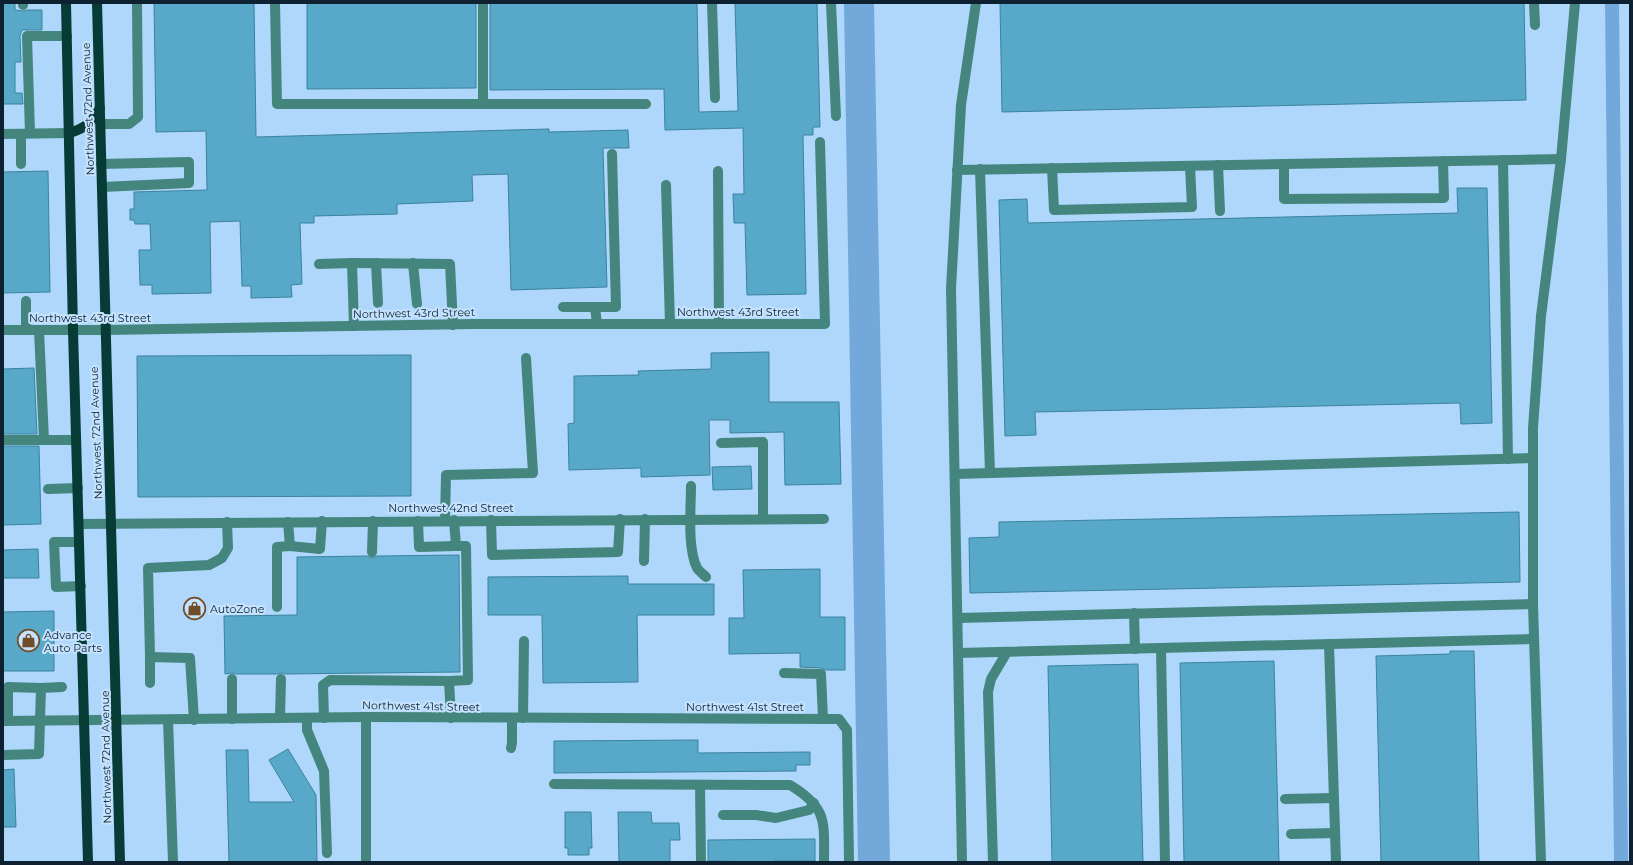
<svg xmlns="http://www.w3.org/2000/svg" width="1633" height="865" font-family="Montserrat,sans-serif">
	<rect width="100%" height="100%" fill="#afd7fb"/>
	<polygon fill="#72a9da" points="844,3 874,3 890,862 858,862"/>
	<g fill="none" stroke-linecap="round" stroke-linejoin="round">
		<polyline stroke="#72a9da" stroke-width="14" points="1612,3 1621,862"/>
	</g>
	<g fill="#58a9c9" stroke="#3b829d">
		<polygon points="3,3 15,3 15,10 23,11 27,10 42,10 42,30 22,30 20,36 21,62 15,62 15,93 22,93 23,104 3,104"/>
		<polygon points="154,3 254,3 256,137 549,129 549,132 628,130 629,148 603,148 607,287 511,290 508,174 472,175 473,201 397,204 397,214 314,216 314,223 300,223 302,284 291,285 292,297 251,298 251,286 242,286 240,221 210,222 211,293 152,294 152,285 140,285 139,250 151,250 150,224 135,224 134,220 130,220 130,209 134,209 134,192 207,190 206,131 156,132"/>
		<polygon points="307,3 476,3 476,88 307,89"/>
		<polygon points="490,3 697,3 699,112 738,111 735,3 817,3 820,127 813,127 813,135 803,135 806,294 747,295 745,223 734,223 733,194 744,194 743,128 665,130 664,89 490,90"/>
		<polygon points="1000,3 1524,3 1526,100 1002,112"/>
		<polygon points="48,171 50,292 3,293 3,172"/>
		<polygon points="1457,188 1487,188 1492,423 1461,424 1460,403 1035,412 1036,435 1005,436 999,200 1027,199 1028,223 1458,213"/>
		<polygon points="769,352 769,402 839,402 841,484 785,485 784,432 730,433 730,420 709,420 710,475 641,477 641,468 569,470 568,424 574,423 574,376 639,375 638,371 711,369 711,353"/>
		<polygon points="411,355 411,496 138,497 137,356"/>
		<polygon points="34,368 37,434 3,434 3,369"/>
		<polygon points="3,446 39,446 41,524 3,525"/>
		<polygon points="751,466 752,489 713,490 712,467"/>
		<polygon points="1519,512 1520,582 970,593 969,538 999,537 999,522"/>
		<polygon points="38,549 39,578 3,578 3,550"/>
		<polygon points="459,555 460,672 285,674 281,673 277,674 236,674 232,673 225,674 224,616 297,615 297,557 367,556 372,558 377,556"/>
		<polygon points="820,569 820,617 845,617 845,670 826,670 821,668 800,667 800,653 729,654 729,618 744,618 743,570"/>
		<polygon points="628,576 628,584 714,584 714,615 637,615 638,682 543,683 542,615 488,615 488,577"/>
		<polygon points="54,611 54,671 3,671 3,612"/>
		<polygon points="1450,651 1474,651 1479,862 1381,862 1376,656 1450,654"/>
		<polygon points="1274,661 1279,862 1184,862 1180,663"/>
		<polygon points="1138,664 1143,862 1052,862 1048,666"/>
		<polygon points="698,740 698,753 810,752 810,765 796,765 796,771 554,773 554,741"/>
		<polygon points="288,749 316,795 317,862 229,862 226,750 248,750 249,802 294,802 269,760"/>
		<polygon points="14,769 16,827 3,827 3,770"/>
		<polygon points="565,812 591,812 592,848 589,848 589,855 568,855 568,848 565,848"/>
		<polygon points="618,812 651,812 652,823 679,823 680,840 670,840 670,862 619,862"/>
		<polygon points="815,839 815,861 774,861 774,862 708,861 708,840"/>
	</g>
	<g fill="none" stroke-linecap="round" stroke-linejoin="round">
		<g stroke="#44867e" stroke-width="10">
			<polyline points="23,3 23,5"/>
			<polyline points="275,3 277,104 646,104"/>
			<polyline points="712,3 715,98"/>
			<polyline points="831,3 836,116"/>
			<polyline points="1534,3 1535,25"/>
			<polyline points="483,104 483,3"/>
			<polyline points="101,124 129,124 138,117 137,3"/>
			<polyline points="30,133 27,36 67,36"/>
			<polyline points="3,134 70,133"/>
			<polyline points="1503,160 1508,459"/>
			<polyline points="21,164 21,134"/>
			<polyline points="101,164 189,162 189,183 102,187"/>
			<polyline points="1284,164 1284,199 1444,198 1443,161"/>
			<polyline points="1218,165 1220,211"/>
			<polyline points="1052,168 1054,210 1192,207 1190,166"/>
			<polyline points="980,169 990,473"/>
			<polyline points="957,170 1561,159"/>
			<polyline points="718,171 719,324"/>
			<polyline points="666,185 670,324"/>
			<polyline points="352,263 450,264 453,325"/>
			<polyline points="376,263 378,303"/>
			<polyline points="413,263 417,304"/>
			<polyline points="319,264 352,263 354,326"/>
			<polyline points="563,307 595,307 597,324"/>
			<polyline points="595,307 616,307 612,154"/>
			<polyline points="3,330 105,330 474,324 825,324 820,142"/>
			<polyline points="26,330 26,301"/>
			<polyline points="39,330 44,440"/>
			<polyline points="3,440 76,440"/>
			<polyline points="721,443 763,442 763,519"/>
			<polyline points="955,474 1533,458"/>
			<path d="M691 486C691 508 687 548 697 568 699 571 703 574 706 577"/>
			<polyline points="48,489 78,488"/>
			<polyline points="445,520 446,475 533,473 526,358"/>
			<polyline points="491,520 492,555 618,552 620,519"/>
			<polyline points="418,521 419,547 456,546"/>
			<polyline points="79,524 824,519"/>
			<polyline points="79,542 54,542 56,587 81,586"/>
			<polyline points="290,546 320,549 322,521"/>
			<polyline points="372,552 373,521"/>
			<polyline points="644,561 645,519"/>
			<polyline points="277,607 277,547 290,546 288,522"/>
			<polyline points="1134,613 1135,649"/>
			<polyline points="958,618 1533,604"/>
			<polyline points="1329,644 1336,862"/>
			<polyline points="1161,649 1165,862"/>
			<polyline points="958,653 1534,639"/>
			<polyline points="150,657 148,568 209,565 222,558 228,548 227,522"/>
			<polyline points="784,673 821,674 823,719"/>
			<polyline points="232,679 232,719"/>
			<polyline points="449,681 468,680 466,546 456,546 454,520"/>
			<polyline points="150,683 150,657 190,658 194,720"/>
			<polyline points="366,717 366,862"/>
			<polyline points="280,718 281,679"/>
			<polyline points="307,718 307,730 324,771 327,853"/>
			<polyline points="324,718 323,685 330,680 449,681 451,718"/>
			<polyline points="523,718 524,641"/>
			<polyline points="168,720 173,862"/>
			<polyline points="3,721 366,717 839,719 847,730 849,862"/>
			<polyline points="8,721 8,687 41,688"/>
			<polyline points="511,748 512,743 512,718"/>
			<polyline points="3,755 39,754 41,688 62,687"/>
			<path d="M554 784 790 785C828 808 824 822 824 862"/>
			<polyline points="700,785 701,862"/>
			<polyline points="1285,799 1334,798"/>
			<polyline points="723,815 756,815 776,818 809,810 814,803"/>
			<polyline points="1291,834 1335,833"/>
			<polyline points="962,862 951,289 961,105 976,3"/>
			<polyline points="993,862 988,692 991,679 1007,652"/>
			<polyline points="1541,862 1533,604 1533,428 1541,316 1561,159 1575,3"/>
		</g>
		<g stroke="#073b36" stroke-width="10">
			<polyline points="66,3 73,330 88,862"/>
			<polyline points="97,3 120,862"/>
			<path d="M70 133C87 127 91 123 100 108"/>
		</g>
	</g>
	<defs>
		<symbol id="shop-ring" viewBox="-11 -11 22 22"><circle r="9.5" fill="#c5e3fe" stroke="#714d27" stroke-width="1.5"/><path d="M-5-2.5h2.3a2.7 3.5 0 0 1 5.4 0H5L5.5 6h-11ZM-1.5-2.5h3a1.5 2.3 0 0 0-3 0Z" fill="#714d27"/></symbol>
	</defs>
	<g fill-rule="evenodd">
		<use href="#shop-ring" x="182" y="596" width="25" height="25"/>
		<use href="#shop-ring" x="16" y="628" width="25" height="25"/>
	</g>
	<g text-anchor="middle" stroke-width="4" stroke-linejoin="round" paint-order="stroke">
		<g font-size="11" fill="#0d2131" stroke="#c5e3fe">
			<text transform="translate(88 109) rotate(-92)" y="4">Northwest 72nd Avenue</text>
			<text x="738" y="316">Northwest 43rd Street</text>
			<text transform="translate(414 313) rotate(-1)" y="4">Northwest 43rd Street</text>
			<text x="90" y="322">Northwest 43rd Street</text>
			<text transform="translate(96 433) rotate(-92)" y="4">Northwest 72nd Avenue</text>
			<text x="451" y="512">Northwest 42nd Street</text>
			<text transform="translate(421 706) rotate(1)" y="4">Northwest 41st Street</text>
			<text x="745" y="711">Northwest 41st Street</text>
			<text transform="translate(106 757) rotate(-91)" y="4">Northwest 72nd Avenue</text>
		</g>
		<g font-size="11" fill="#0d2131" stroke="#c5e3fe" text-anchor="start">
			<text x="210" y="613">AutoZone</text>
			<text x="44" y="639">Advance<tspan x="44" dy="13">Auto Parts</tspan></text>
		</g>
	</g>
	<rect width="1633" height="865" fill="none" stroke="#0d2131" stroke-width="8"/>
</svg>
